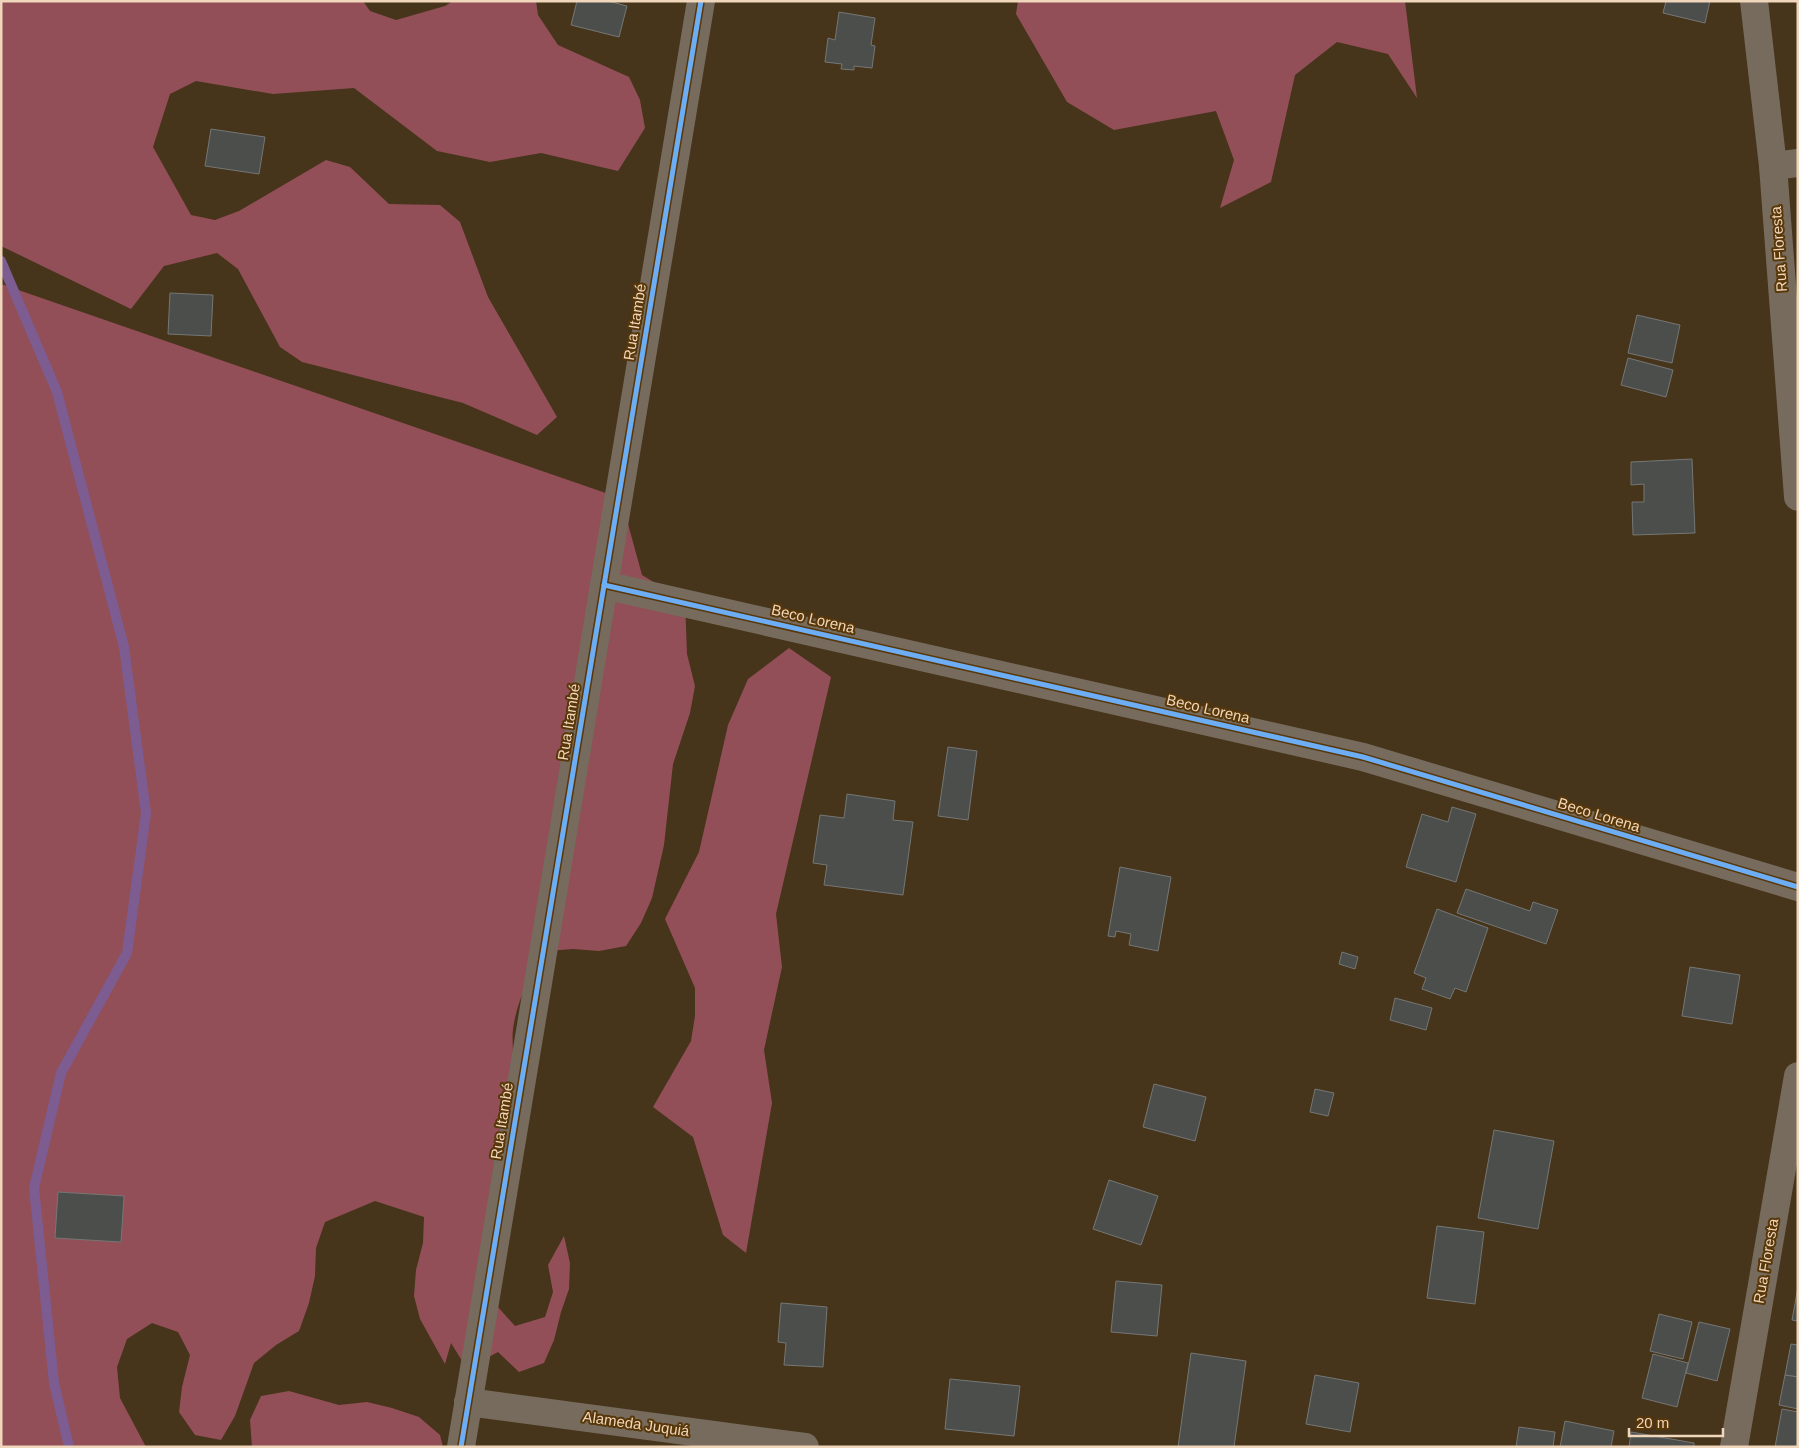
<svg xmlns="http://www.w3.org/2000/svg" width="1799" height="1448" font-family="Arial,sans-serif">
	<rect width="100%" height="100%" fill="#46341b"/>
	<g fill="#934f58">
		<polygon points="1,1 363,1 370,11 396,20 445,6 453,1 536,1 538,15 558,45 629,77 640,100 645,128 618,171 541,153 490,162 437,151 354,88 273,94 196,81 170,94 153,147 191,215 215,220 239,211 326,160 350,167 389,204 440,205 460,222 488,297 557,417 537,435 463,403 302,362 280,347 238,269 217,253 164,266 131,309 1,246"/>
		<polygon points="1018,1 1405,1 1417,98 1388,54 1337,42 1295,75 1271,182 1220,208 1234,160 1216,111 1114,130 1067,102 1016,14"/>
		<path d="M1 284 626 500 628 524 642 575 685 601 687 654 695 686 690 713 673 764 664 845 652 898 641 923 626 946 599 951 573 949 547 951C530 974 517 1000 513 1029 512 1037 513 1047 513 1056L496 1305 515 1326 545 1317 553 1292 548 1265 564 1236 570 1263 569 1289 561 1312 554 1340 544 1363 519 1372 498 1352 474 1365 464 1364 451 1343 445 1364 420 1319 414 1296 416 1270 423 1243 424 1217 375 1201 325 1222 316 1248 315 1276 309 1303 299 1331 276 1345 254 1363 235 1416 221 1440 195 1435 179 1412 182 1387 190 1355 178 1332 152 1323 127 1339 117 1367 120 1398 146 1447H1Z"/>
		<polygon points="789,648 831,677 776,914 782,967 764,1050 772,1103 746,1253 723,1235 693,1137 653,1107 691,1041 695,1016 695,988 665,919 699,852 728,725 748,679"/>
		<polygon points="289,1391 339,1405 367,1402 392,1408 419,1417 440,1435 443,1447 252,1447 250,1420 261,1396"/>
	</g>
	<g fill="none" stroke-linecap="round" stroke-linejoin="round">
		<polyline stroke="#7d5c92" stroke-width="10" points="1,261 57,392 124,647 146,813 127,953 61,1073 34,1188 54,1383 69,1447"/>
	</g>
	<g fill="#4c4e4c" stroke="#757775">
		<polygon points="577,1 608,1 627,6 619,37 571,25"/>
		<polygon points="1666,1 1710,1 1705,23 1663,13"/>
		<polygon points="839,12 875,18 871,45 875,46 872,68 854,66 854,70 841,69 842,64 825,62 828,38 835,40"/>
		<polygon points="211,129 265,137 259,174 205,166"/>
		<polygon points="170,293 213,295 211,336 168,334"/>
		<polygon points="1637,315 1680,325 1672,363 1628,353"/>
		<polygon points="1628,358 1673,370 1666,397 1621,385"/>
		<polygon points="1692,459 1695,533 1633,535 1632,502 1644,502 1644,484 1631,485 1631,462"/>
		<polygon points="948,747 977,751 968,820 938,816"/>
		<polygon points="847,794 895,801 893,820 913,822 903,895 824,885 827,865 813,863 820,815 844,818"/>
		<polygon points="1452,807 1476,814 1456,882 1406,867 1422,814 1448,822"/>
		<polygon points="1120,867 1171,877 1158,951 1129,945 1131,934 1116,931 1115,937 1108,936"/>
		<polygon points="1466,889 1530,911 1533,902 1558,910 1546,944 1457,913"/>
		<polygon points="1437,909 1488,928 1466,992 1455,988 1450,999 1422,989 1426,978 1414,973"/>
		<polygon points="1342,952 1358,957 1355,969 1339,964"/>
		<polygon points="1690,967 1740,975 1732,1024 1682,1016"/>
		<polygon points="1395,998 1432,1008 1426,1030 1390,1020"/>
		<polygon points="1154,1084 1206,1097 1195,1141 1143,1127"/>
		<polygon points="1315,1089 1334,1093 1328,1116 1310,1112"/>
		<polygon points="1494,1130 1554,1141 1538,1229 1478,1218"/>
		<polygon points="1109,1180 1158,1196 1141,1245 1093,1229"/>
		<polygon points="58,1192 124,1196 121,1242 55,1238"/>
		<polygon points="1437,1226 1484,1232 1475,1304 1427,1298"/>
		<polygon points="1116,1281 1162,1285 1157,1336 1111,1332"/>
		<polygon points="1798,1287 1798,1321 1792,1320"/>
		<polygon points="781,1303 827,1307 823,1367 784,1365 786,1343 778,1342"/>
		<polygon points="1659,1314 1692,1322 1683,1359 1650,1351"/>
		<polygon points="1699,1322 1730,1329 1717,1381 1686,1373"/>
		<polygon points="1791,1344 1798,1345 1798,1377 1785,1375"/>
		<polygon points="1191,1353 1246,1361 1234,1447 1178,1447"/>
		<polygon points="1653,1354 1688,1363 1677,1407 1642,1398"/>
		<polygon points="1315,1375 1359,1383 1350,1432 1306,1424"/>
		<polygon points="1785,1375 1798,1377 1798,1409 1779,1405"/>
		<polygon points="950,1379 1020,1386 1014,1436 945,1429"/>
		<polygon points="1782,1409 1798,1412 1798,1447 1775,1447"/>
		<polygon points="1565,1421 1614,1431 1611,1447 1560,1447"/>
		<polygon points="1519,1427 1555,1432 1553,1447 1516,1447"/>
		<polygon points="1631,1432 1694,1443 1694,1447 1629,1447"/>
	</g>
	<g fill="none" stroke-linecap="round" stroke-linejoin="round">
		<g stroke="#766b5c" stroke-width="28">
			<polyline points="1754,1 1773,166 1798,497"/>
			<polyline points="1773,166 1798,163"/>
			<polyline points="604,585 1363,757 1798,887"/>
			<polyline points="468,1402 805,1447"/>
			<polyline points="461,1447 701,1"/>
			<polyline points="1734,1447 1798,1076"/>
		</g>
		<defs>
			<g id="cycleway">
				<polyline points="604,585 1363,757 1798,887"/>
				<polyline points="461,1447 701,1"/>
			</g>
		</defs>
		<use href="#cycleway" stroke="#583709" stroke-width="8"/>
		<use href="#cycleway" stroke="#6dadf4" stroke-width="5"/>
	</g>
	<g text-anchor="middle" stroke-width="4" stroke-linejoin="round" paint-order="stroke">
		<g font-size="15" fill="#f0d6bb" stroke="#583709">
			<text transform="translate(1779 249) rotate(-94)" y="5">Rua Floresta</text>
			<text transform="translate(635 322) rotate(-81)" y="5">Rua Itambé</text>
			<text transform="translate(813 619) rotate(13)" y="5">Beco Lorena</text>
			<text transform="translate(1208 709) rotate(13)" y="5">Beco Lorena</text>
			<text transform="translate(569 722) rotate(-81)" y="5">Rua Itambé</text>
			<text transform="translate(1599 815) rotate(17)" y="5">Beco Lorena</text>
			<text transform="translate(502 1121) rotate(-81)" y="5">Rua Itambé</text>
			<text transform="translate(1766 1261) rotate(-80)" y="5">Rua Floresta</text>
			<text transform="translate(636 1424) rotate(8)" y="5">Alameda Juquiá</text>
		</g>
	</g>
	<rect width="1799" height="1448" fill="none" stroke="#f0d6bb" stroke-width="5"/>
	<path d="M1629 1428v8h94v-8" fill="none" stroke="#f0d6bb" stroke-width="2.5"/>
	<text x="1636" y="1428" font-size="15" fill="#f0d6bb" stroke="#583709" stroke-width="4" paint-order="stroke">20 m</text>
</svg>
